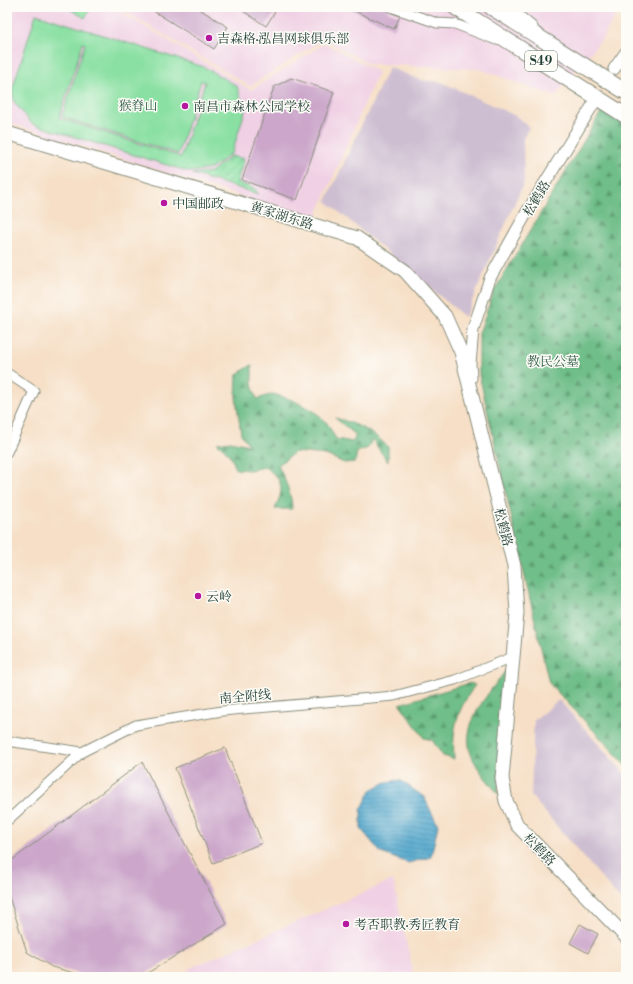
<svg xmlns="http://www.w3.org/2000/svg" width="633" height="984" font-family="'Libre Bodoni','Noto Serif SC',serif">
	<defs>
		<pattern id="forest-firs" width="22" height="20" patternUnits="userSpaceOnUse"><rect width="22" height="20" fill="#6fbe89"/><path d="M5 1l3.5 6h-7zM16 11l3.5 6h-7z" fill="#5b9c71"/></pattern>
		<pattern id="garden-furrows" width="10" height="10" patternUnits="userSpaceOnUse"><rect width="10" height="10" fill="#8ae0a3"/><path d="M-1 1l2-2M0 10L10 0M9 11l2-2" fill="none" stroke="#77c18d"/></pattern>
		<pattern id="water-rules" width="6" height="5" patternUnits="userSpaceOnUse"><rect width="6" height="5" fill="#50a5cc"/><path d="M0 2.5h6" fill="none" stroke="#4288a6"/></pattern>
	</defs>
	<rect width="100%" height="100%" fill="#fdfcf7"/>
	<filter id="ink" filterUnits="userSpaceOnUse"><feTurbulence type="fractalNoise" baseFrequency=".025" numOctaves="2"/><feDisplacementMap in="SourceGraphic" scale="8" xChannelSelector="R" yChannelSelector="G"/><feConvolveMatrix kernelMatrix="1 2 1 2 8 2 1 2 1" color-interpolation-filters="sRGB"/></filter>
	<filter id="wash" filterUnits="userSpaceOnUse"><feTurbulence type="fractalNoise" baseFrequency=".012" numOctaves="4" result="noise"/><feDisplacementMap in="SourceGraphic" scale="16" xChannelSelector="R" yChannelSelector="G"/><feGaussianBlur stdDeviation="0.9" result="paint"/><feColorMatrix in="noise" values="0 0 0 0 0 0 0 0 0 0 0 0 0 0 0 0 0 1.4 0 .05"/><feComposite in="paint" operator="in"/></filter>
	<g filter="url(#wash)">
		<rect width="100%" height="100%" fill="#f6dfc6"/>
		<g fill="#f0d0e4">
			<polygon points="7,7 112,7 251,90 325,43 378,72 315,220 7,122"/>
			<polygon points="117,7 620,7 602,39 555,96 479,69 369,64 324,39 250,86"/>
			<polygon points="393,880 414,977 192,977 188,969"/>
		</g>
		<g fill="#cebed1">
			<polygon points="389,67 420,80 441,82 516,116 529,127 523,139 524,182 465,317 326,201"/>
			<polygon points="559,700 626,775 626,897 619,898 531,796 534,720"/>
		</g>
		<g fill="url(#forest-firs)" stroke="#477e5e">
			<polygon points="603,109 626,124 626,765 549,683 479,374 479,333 494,291"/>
			<path d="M252 365V385L257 399 273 394 292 400 314 411 327 423 336 439 353 442 356 435 335 418C356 423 373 432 388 447V462L372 439 368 448 357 452 355 462 344 463 326 455 295 452 278 465C284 479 292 493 292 509H275C285 489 283 478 264 467L250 470 236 469C232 457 227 450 217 443L230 441 249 445 241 434 236 398 237 374Z"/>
			<path d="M506 670 498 794C489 782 474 766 470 751 462 720 490 693 506 670Z"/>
			<path d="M470 683 475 685C457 711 452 727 454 759L443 756 432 740 424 738 400 704Z"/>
		</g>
		<polygon fill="url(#garden-furrows)" stroke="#548e6c" points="231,156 244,159 237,182 255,189 258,194 192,174 211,172"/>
		<g fill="#8ae0a3" stroke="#548e6c" fill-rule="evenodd">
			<polygon points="66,7 91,7 85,18"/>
			<path d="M36 14 204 67 237 86 245 111 232 153 211 169 190 172 32 124 14 102 12 90ZM83 43 85 44 62 117 178 154 201 81 205 82 181 157 59 118Z"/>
		</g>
		<polygon fill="url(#water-rules)" stroke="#387180" points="400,780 424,797 438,825 431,857 408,863 381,853 361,829 361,810 371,790 386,782"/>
		<g id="blocks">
			<g fill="#cca7cb">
				<polygon points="147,7 196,7 228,27 214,49"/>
				<polygon points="237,7 278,7 266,26"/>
				<polygon points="346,7 385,7 389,12 400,16 394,29"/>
				<polygon points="291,78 334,92 297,200 242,180 274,87"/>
				<polygon points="225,748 262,843 213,863 175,768"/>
				<polygon points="142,762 227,924 141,977 90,977 52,967 27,952 7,891 7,864"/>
				<polygon points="580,924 598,934 588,953 570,943"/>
			</g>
		</g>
	</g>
	<g filter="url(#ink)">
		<use href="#blocks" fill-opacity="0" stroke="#8a8e7d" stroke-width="1"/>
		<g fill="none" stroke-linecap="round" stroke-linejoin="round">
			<defs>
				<g id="minor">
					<polyline points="391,7 437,23 455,24 496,40"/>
					<polyline points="509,7 533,27"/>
					<polyline points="7,373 34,391 7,452"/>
					<polyline points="7,741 82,752"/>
					<polyline points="7,821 82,752 136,725 222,711 394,696 455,680 513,657"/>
				</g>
				<g id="tertiary">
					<polyline points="614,69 626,52"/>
					<polyline points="471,378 470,364 473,329 490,278 527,212 594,103"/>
				</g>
				<polyline id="secondary" points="7,133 357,238 405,271 445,316 461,352 514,566 517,613 502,778 506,801 517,825 626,937"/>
				<g id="trunk">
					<polyline points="455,7 626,116"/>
					<polyline points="491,7 626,92"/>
				</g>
			</defs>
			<use href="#minor" stroke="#8a8e7d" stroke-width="11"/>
			<use href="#tertiary" stroke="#8a8e7d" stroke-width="13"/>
			<use href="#secondary" stroke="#8a8e7d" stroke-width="15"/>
			<use href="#trunk" stroke="#8a8e7d" stroke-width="17"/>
			<use href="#minor" stroke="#fff" stroke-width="9"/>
			<use href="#tertiary" stroke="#fff" stroke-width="11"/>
			<use href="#secondary" stroke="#fff" stroke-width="13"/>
			<use href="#trunk" stroke="#fff" stroke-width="15"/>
		</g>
	</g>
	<g fill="#b5179e" stroke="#fdfcf7" stroke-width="1.5">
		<circle cx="209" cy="38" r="4"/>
		<circle cx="185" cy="106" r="4"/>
		<circle cx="164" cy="203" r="4"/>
		<circle cx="198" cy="596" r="4"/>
		<circle cx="346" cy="924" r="4"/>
	</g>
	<g text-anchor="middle" stroke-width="3" stroke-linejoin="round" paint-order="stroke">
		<rect fill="#fdfcf7" stroke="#62766e" stroke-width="1" x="525" y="51" width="32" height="20" rx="3"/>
		<g font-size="12" font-weight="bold" fill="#1f3d34">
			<text x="541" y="65">S49</text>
		</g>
		<g font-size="13" fill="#1f3d34" stroke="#fdfcf7" text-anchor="start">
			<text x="217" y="43">吉森格·泓昌网球俱乐部</text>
			<text x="193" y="111">南昌市森林公园学校</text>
			<text x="172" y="208">中国邮政</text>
			<text x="206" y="601">云岭</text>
			<text x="354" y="929">考否职教·秀匠教育</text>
		</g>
		<g font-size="13" fill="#345e4a" stroke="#fdfcf7">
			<text x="138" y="110">猴脊山</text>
			<text x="553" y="366">教民公墓</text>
		</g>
		<g font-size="13" fill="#1f3d34" stroke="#fdfcf7">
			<text transform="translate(536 198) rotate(-59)" y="5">松鹤路</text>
			<text transform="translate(282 215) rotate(17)" y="5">黄家湖东路</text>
			<text transform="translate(504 527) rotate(76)" y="5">松鹤路</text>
			<text transform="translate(245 696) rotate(-5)" y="5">南全附线</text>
			<text transform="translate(540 849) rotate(46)" y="5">松鹤路</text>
		</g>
	</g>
	<rect width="633" height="984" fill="none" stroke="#fdfcf7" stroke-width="24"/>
</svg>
